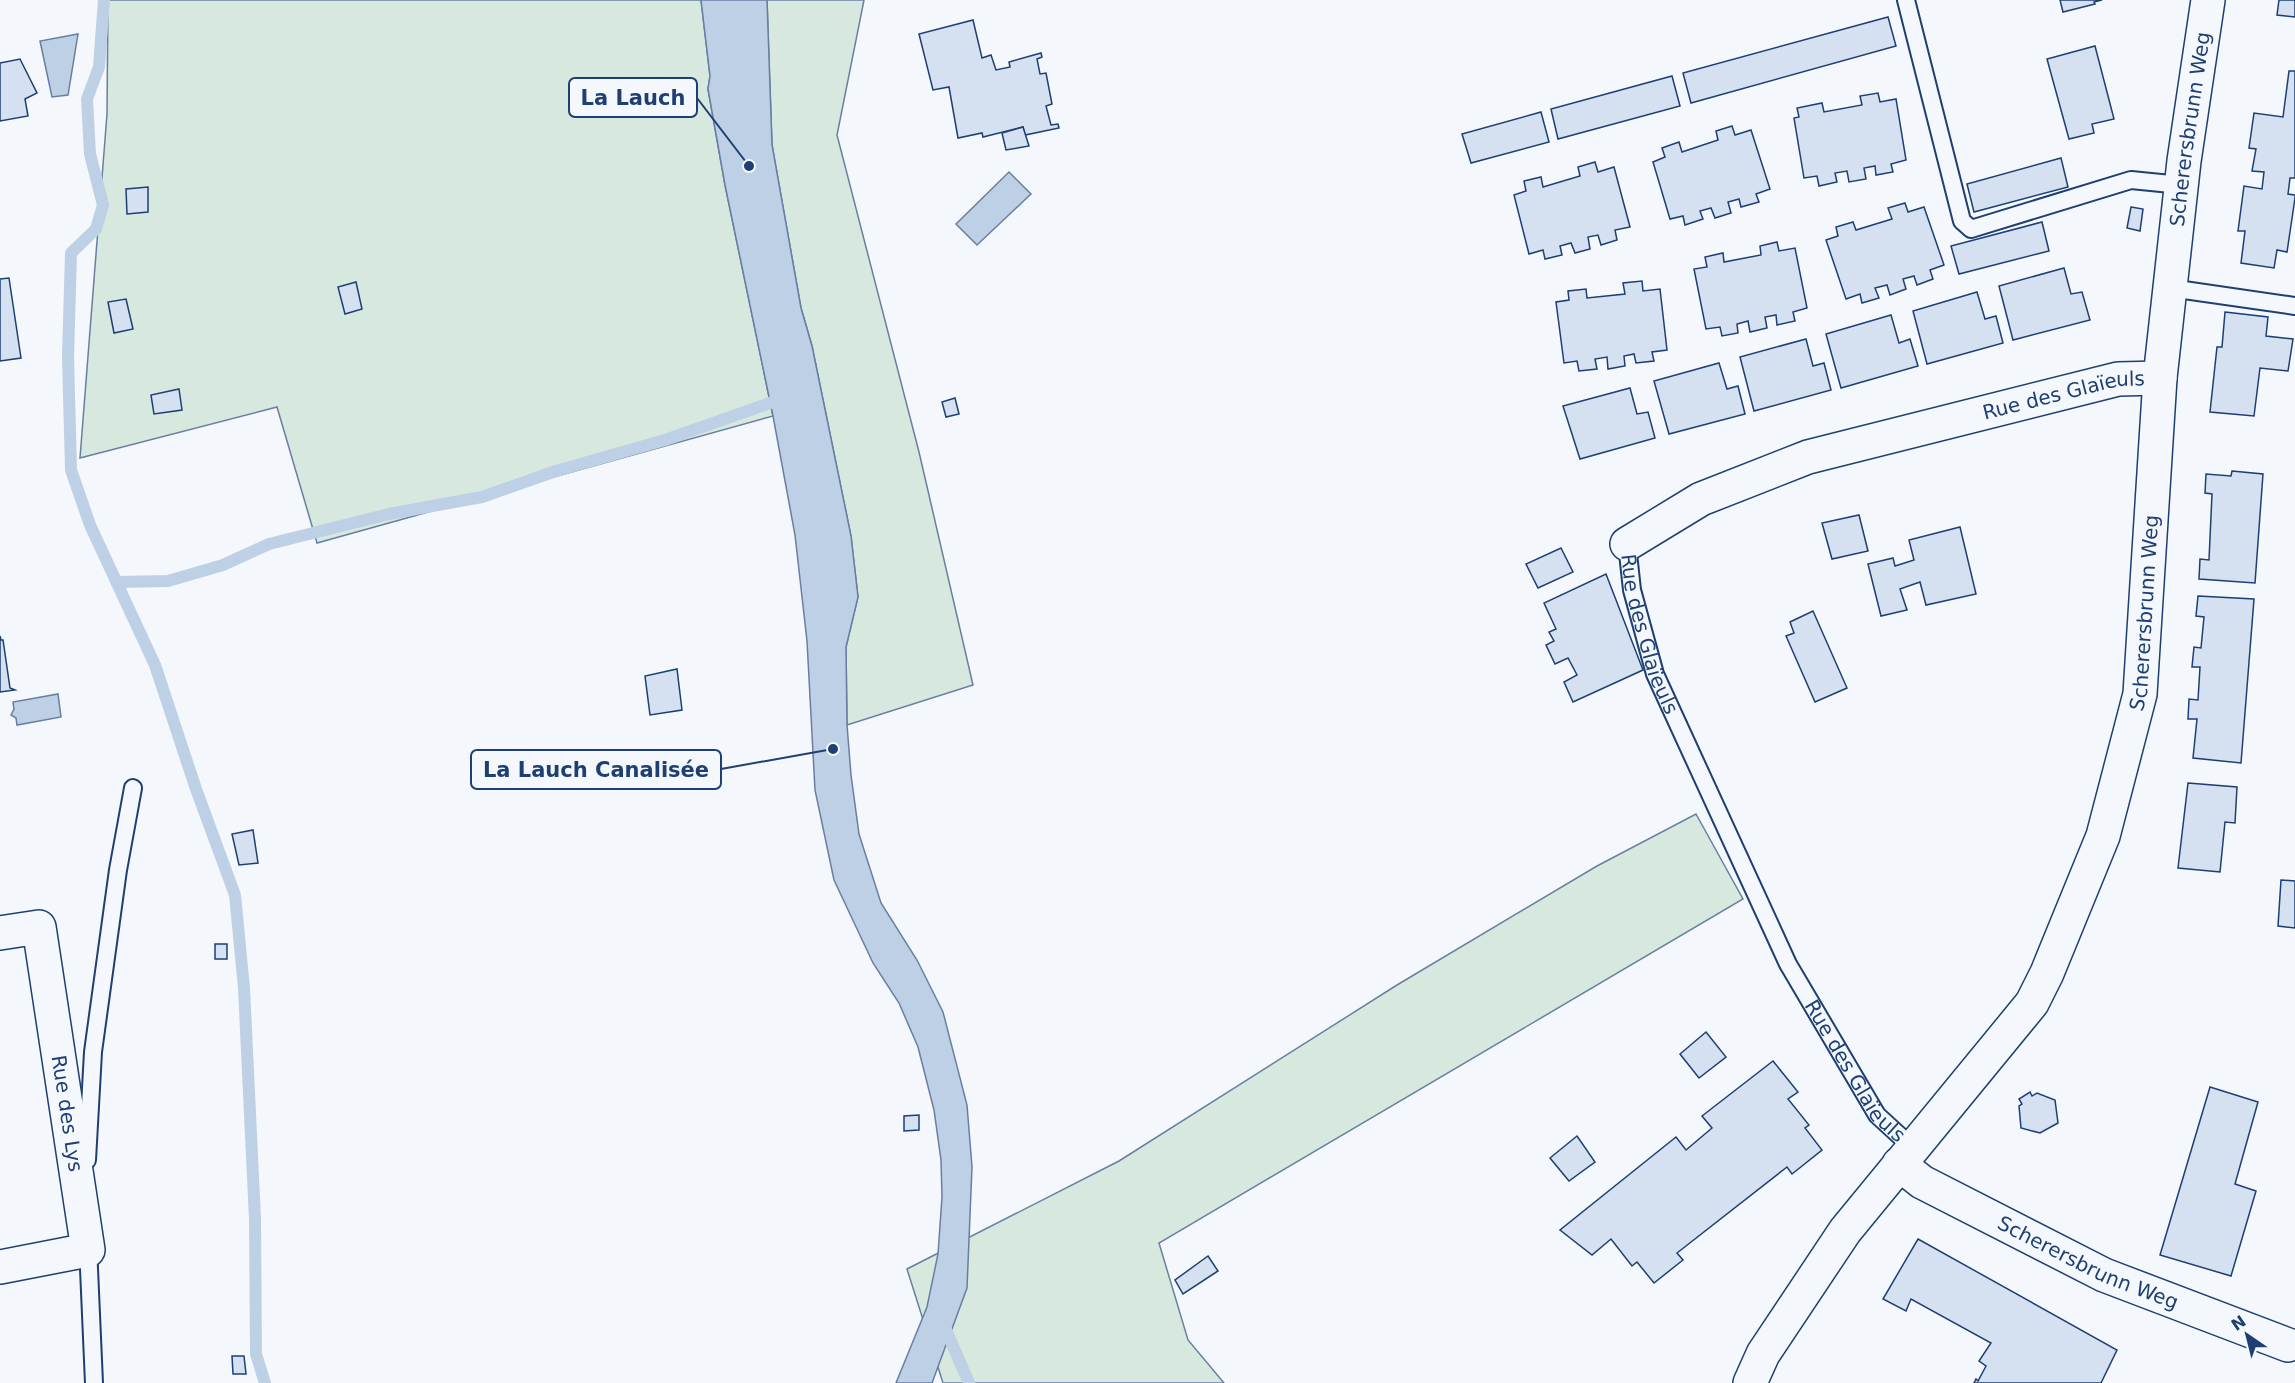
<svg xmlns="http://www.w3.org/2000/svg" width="2295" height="1383" font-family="'DejaVu Sans',sans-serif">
	<rect width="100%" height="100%" fill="#f4f7fb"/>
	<g fill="#d7e8df" stroke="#687fa3" stroke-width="1.5">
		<polygon points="108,0 701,0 710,76 708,89 725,185 773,416 317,543 277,407 80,458 107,114"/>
		<polygon points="767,0 864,0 837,135 919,452 973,685 847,725 846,647 858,597 851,536 812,346 801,308 772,145"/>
		<polygon points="1696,814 1743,899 1159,1243 1188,1340 1224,1383 943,1383 907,1269 1119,1161 1397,985 1597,866"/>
	</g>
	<g fill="#bed0e5" stroke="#687fa3" stroke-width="1.5">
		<polygon points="701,0 767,0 772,145 801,308 812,346 851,536 858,597 846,647 847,725 851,775 859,834 881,903 917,960 943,1012 967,1105 972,1167 967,1288 932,1383 896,1383 927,1307 938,1254 942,1197 941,1160 934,1110 918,1047 899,1003 873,963 834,880 815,790 807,641 795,535 773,416 725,185 708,89 710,76"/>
		<polygon points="78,34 68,95 52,97 40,41"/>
		<polygon points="1009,172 1031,194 977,245 956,224"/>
		<polygon points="58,694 61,717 17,725 16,718 11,715 14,709 13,702"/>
	</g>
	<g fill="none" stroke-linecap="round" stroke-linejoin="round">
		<g stroke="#bed0e5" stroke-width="12">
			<polyline points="104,0 99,67 87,99 90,154 103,205 96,229 71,253 68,356 71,470 90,525 155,665 196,789 235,895 244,988 255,1219 256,1354 265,1383"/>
			<polyline points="118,582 168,581 223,565 269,544 389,514 482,497 556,471 665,440 784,398"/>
			<polyline points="943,1323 969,1383"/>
		</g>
	</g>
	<g fill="#d5e0f0" stroke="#1d3f73" stroke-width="1.5">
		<polygon points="2060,0 2102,0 2094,2 2095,4 2063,12"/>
		<polygon points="2279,0 2295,0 2295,17 2277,15"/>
		<polygon points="1888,17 1896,46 1691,103 1683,73"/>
		<polygon points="973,20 982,58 991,55 996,70 1010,67 1009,62 1041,53 1042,57 1037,59 1040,74 1046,73 1052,104 1046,106 1051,125 1058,124 1059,128 1025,135 1023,127 983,137 982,133 958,138 949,87 933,90 919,34"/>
		<polygon points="2095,46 2114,119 2092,124 2094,133 2069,139 2047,59"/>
		<polygon points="20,59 37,93 25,99 28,116 0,121 0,63"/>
		<polygon points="2289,71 2295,71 2295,178 2290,178 2288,194 2295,195 2295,198 2287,252 2277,250 2274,268 2241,263 2245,231 2238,231 2244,186 2262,189 2264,172 2252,171 2256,149 2249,148 2254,113 2283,117"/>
		<polygon points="1672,76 1680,106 1558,139 1551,109"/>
		<polygon points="1878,93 1880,102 1896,99 1906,160 1891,164 1893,172 1876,175 1875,166 1864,168 1866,179 1849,182 1847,171 1835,173 1837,182 1819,186 1817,176 1804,178 1794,118 1799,117 1797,108 1822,103 1824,112 1862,105 1860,96"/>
		<polygon points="1541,112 1549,142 1471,163 1462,134"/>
		<polygon points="1732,126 1735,135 1751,130 1770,189 1756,194 1759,202 1741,207 1739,199 1728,202 1731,213 1715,218 1711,208 1700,211 1703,219 1685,225 1683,216 1670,219 1653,162 1665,157 1662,148 1679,142 1682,152 1718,140 1716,131"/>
		<polygon points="1023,127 1029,146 1006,150 1002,133"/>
		<polygon points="2061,158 2068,187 1974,212 1967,184"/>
		<polygon points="1595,162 1598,172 1614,167 1630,227 1615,230 1617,240 1601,245 1598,235 1588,237 1590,249 1575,253 1571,243 1560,246 1562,255 1545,259 1543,250 1529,254 1514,195 1526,191 1524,181 1541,177 1543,187 1580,176 1578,167"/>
		<polygon points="148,187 148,212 127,214 126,189"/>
		<polygon points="1905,203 1908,212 1924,207 1944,265 1930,270 1933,279 1917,285 1914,276 1903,279 1906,289 1890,295 1887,285 1875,288 1879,298 1862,303 1860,294 1846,299 1826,240 1838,236 1836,227 1853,222 1856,230 1892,219 1888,208"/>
		<polygon points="2131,207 2143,209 2140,231 2127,228"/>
		<polygon points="2042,222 2049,251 1959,274 1951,246"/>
		<polygon points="1777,242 1779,251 1795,248 1807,308 1793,312 1795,321 1777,325 1776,315 1765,317 1767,328 1750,332 1748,321 1737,324 1738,333 1722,336 1720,327 1706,329 1694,269 1707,267 1705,257 1723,253 1724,262 1761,255 1760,246"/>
		<polygon points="2064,268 2071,294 2082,292 2090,320 2013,340 1999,286"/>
		<polygon points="9,278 21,358 0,361 0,279"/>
		<polygon points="1642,281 1643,291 1660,289 1667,350 1652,352 1654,361 1636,363 1634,354 1624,356 1625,366 1608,369 1607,357 1595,359 1597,369 1579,371 1577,361 1564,363 1556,302 1569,300 1568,291 1586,289 1587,298 1625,294 1623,283"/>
		<polygon points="356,282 362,309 345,314 338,287"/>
		<polygon points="1977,292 1985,319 1996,316 2003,343 1927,364 1913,311"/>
		<polygon points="126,299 133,329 114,333 108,302"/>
		<polygon points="2225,312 2268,317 2266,336 2293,339 2288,371 2260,368 2254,416 2210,412 2217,347 2222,347"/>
		<polygon points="1891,315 1899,343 1910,339 1918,366 1841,388 1826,334"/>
		<polygon points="1806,339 1813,366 1824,363 1831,390 1754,411 1740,357"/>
		<polygon points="1719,363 1727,389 1738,386 1745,414 1669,434 1654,381"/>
		<polygon points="1630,388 1637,414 1648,412 1655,438 1580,459 1563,406"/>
		<polygon points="179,389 182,410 154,414 151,395"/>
		<polygon points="955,398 959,414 946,417 942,402"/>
		<polygon points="2232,471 2263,474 2255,583 2199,579 2200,559 2209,560 2212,494 2205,493 2206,474 2231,476"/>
		<polygon points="1859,515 1868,551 1832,559 1822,523"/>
		<polygon points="1960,527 1976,594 1926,605 1920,582 1900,589 1907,610 1881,616 1868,564 1893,558 1895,566 1914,560 1909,540"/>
		<polygon points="1561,548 1573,572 1538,588 1526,564"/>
		<polygon points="1606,574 1643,670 1573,702 1564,682 1577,675 1568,658 1555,664 1546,645 1554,641 1549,632 1556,629 1544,603"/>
		<polygon points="2198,596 2254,599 2241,763 2193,758 2197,719 2188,719 2189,699 2198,700 2200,667 2192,667 2194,647 2201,648 2204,617 2196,616"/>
		<polygon points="1813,611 1847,688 1815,702 1786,636 1794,633 1790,622"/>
		<polygon points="0,636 1,640 3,640 10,688 15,690 0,692"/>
		<polygon points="677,669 682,710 650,715 645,676"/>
		<polygon points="2188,783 2237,787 2235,823 2225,822 2220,872 2178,868"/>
		<polygon points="253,830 258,863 239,865 232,834"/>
		<polygon points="2281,880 2295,881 2295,928 2278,926"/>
		<rect x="215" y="944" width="12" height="15"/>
		<polygon points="1706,1032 1726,1057 1699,1078 1680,1054"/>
		<polygon points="1773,1061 1798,1092 1788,1099 1809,1125 1805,1128 1822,1150 1792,1174 1787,1167 1677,1253 1683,1260 1654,1283 1637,1262 1632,1266 1611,1239 1592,1255 1560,1230 1676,1137 1686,1150 1712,1128 1702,1116"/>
		<polygon points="2210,1087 2258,1102 2235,1184 2256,1191 2231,1276 2160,1255"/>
		<polygon points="2030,1092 2032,1096 2037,1093 2055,1100 2058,1123 2040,1133 2021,1128 2019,1106 2022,1104 2019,1099"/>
		<polygon points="919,1115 919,1130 904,1131 904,1116"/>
		<polygon points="1577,1136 1595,1162 1569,1181 1550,1158"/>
		<polygon points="1918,1239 2117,1350 2101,1383 1974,1383 1976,1379 1978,1381 1986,1366 1979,1361 1991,1343 1911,1299 1906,1311 1883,1299"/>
		<polygon points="1208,1256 1218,1271 1183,1294 1175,1280"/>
		<polygon points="232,1356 244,1356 246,1374 233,1374"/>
	</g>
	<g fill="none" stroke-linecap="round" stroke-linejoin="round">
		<defs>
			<g id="lane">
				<polyline points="1906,0 1962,221 1971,229 2131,180 2181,185"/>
				<polyline points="2170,288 2295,306"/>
				<path id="s1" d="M1627 544 1632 590 1655 674 1788 964 1877 1115 1913 1148"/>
				<polyline points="87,1160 93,1052 118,870 133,788"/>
				<polyline points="88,1246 94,1383"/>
			</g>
			<g id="street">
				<path id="s2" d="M1627 544 1701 499 1808 457 2118 379 2160 378"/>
				<path id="s3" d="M0 933 39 927 88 1250 0 1267"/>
				<path id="s4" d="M1899 1164 1922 1182 2104 1275 2288 1345"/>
				<path id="s5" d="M1750 1383 1763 1354 1845 1231 2032 1003 2047 973 2103 836 2140 694 2160 378 2184 161 2208 0"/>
			</g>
		</defs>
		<use href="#lane" stroke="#1d3f73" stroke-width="20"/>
		<use href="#street" stroke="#1d3f73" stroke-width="36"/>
		<use href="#lane" stroke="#f4f7fb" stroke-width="16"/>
		<use href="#street" stroke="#f4f7fb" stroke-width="33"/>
	</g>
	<g text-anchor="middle" stroke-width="4.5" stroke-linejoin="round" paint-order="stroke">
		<g font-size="20" fill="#1d3f73" stroke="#f4f7fb">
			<text dy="7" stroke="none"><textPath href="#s5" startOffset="1370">Scherersbrunn Weg</textPath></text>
			<text dy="7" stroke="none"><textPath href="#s2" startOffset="465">Rue des Glaïeuls</textPath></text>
			<text dy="7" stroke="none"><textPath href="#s5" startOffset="884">Scherersbrunn Weg</textPath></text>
			<text dy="7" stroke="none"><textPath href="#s1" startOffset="93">Rue des Glaïeuls</textPath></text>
			<text dy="7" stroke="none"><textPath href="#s1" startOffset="579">Rue des Glaïeuls</textPath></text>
			<text dy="7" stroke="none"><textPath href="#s3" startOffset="228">Rue des Lys</textPath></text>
			<text dy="7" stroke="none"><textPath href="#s4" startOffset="214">Scherersbrunn Weg</textPath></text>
		</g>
	</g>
	<path fill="none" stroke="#1d3f73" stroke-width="2" d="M749 166L697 98M833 749L721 769"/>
	<g fill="#1d3f73" stroke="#f4f7fb" stroke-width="2">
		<circle cx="749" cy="166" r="6"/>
		<circle cx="833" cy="749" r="6"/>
	</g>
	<g fill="#f4f7fb" stroke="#1d3f73" stroke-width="2">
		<rect x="569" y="78" width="128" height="39" rx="6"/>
		<rect x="471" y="750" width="250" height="39" rx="6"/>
	</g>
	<g font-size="21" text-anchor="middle" font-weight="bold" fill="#1d3f73">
		<text x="633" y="105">La Lauch</text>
		<text x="596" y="777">La Lauch Canalisée</text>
	</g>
	<g transform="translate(2247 1335) rotate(325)" stroke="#f4f7fb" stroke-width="4.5" paint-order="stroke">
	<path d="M0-4.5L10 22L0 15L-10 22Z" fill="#1d3f73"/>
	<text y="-9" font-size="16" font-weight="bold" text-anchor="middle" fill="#1d3f73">N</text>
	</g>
</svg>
